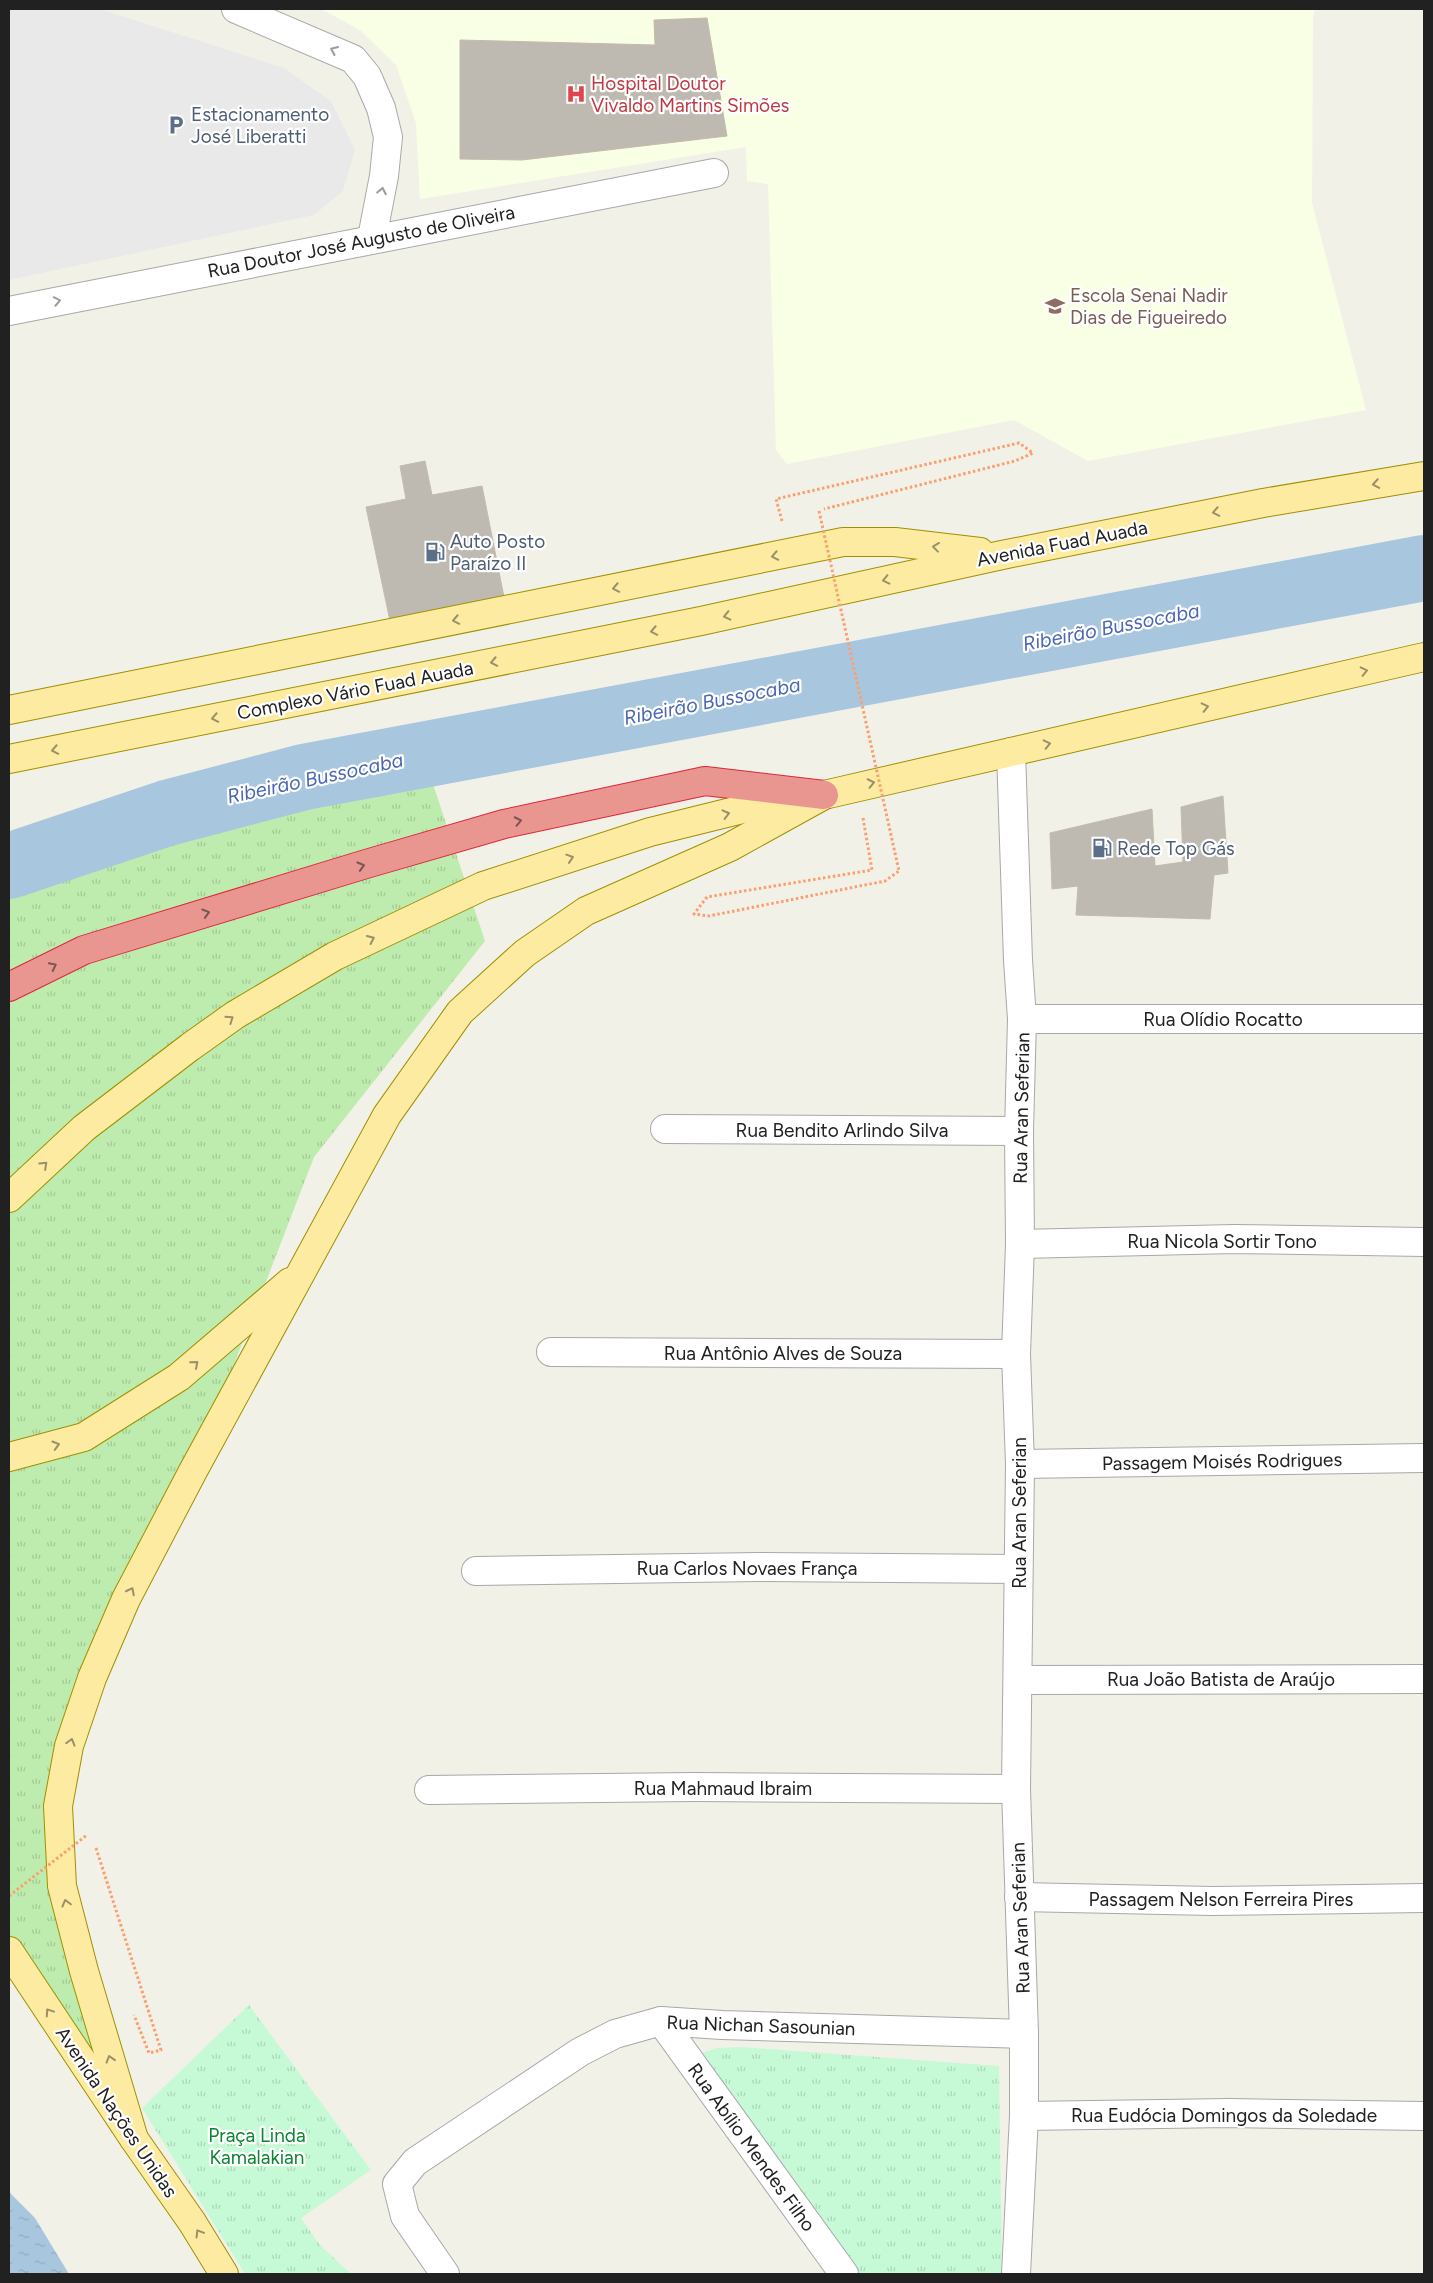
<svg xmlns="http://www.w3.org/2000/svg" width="1433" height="2283" font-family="Figtree,sans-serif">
	<defs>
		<pattern id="grass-tufts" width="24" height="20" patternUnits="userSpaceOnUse" patternTransform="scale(1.25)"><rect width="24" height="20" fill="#beebae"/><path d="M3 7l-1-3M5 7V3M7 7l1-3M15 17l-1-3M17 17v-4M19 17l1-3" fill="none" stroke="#a3c995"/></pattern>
		<pattern id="park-tufts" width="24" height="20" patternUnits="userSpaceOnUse" patternTransform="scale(1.25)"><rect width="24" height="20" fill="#c6fad7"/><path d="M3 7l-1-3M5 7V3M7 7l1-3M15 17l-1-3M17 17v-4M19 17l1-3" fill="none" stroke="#aad6b8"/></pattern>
		<pattern id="water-ripples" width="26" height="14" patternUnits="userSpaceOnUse" patternTransform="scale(1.25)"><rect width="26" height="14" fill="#a9c6df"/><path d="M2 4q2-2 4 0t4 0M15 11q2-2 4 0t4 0" fill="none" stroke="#91aabf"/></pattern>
	</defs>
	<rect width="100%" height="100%" fill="#f2f1e8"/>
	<polygon fill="#f9ffe4" points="321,9 1315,9 1313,17 1312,203 1366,410 1088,461 1014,420 787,464 776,450 768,184 747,181 746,147 420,199 416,123 396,65 360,30"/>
	<polygon fill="url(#grass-tufts)" points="429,772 485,941 314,1157 193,1471 69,1746 62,1886 134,2139 9,1951 9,891 177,827"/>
	<g fill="url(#park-tufts)">
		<polygon points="249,2005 371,2170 301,2218 320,2245 351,2274 245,2274 142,2108"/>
		<polygon points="741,2047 999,2066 1002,2274 855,2274 699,2054 717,2048"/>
	</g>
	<polygon fill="#e9e9e9" points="9,9 100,9 284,68 331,101 355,149 343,191 314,215 9,280"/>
	<polygon fill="url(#water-ripples)" points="9,2192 35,2218 69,2274 9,2274"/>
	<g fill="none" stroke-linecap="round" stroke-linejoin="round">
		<polyline stroke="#a9c6df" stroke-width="66" points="9,866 167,813 304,777 1424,568"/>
	</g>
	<g fill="#bfbab1" stroke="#c4bbaa">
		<polygon points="707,18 727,136 522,160 460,159 460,40 655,45 654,20"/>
		<polygon points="425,461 432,495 482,486 504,597 390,621 366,507 406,499 400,466"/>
		<polygon points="1223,796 1228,873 1214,875 1210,919 1076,915 1078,886 1052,889 1050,833 1152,809 1155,866 1183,862 1181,807"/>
	</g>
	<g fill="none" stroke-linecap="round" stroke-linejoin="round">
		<defs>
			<g id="minor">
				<polyline points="236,9 353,59 367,76 381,108 388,137 384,176 372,238"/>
				<polyline points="9,311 714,173"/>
				<polyline points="1011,752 1018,960 1022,1019 1019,1131 1020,1244 1016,1354 1020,1464 1016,1789 1024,2034 1024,2116 1016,2274"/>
				<polyline points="1022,1019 1424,1019"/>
				<polyline points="665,1129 1019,1131"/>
				<polyline points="1020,1244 1234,1239 1424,1242"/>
				<polyline points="551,1352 1016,1354"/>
				<polyline points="1020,1464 1424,1458"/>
				<polyline points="476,1571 760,1567 1018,1569"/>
				<polyline points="1019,1680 1424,1679"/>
				<polyline points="429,1790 694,1787 1016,1789"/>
				<polyline points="1019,1897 1212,1901 1424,1898"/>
				<polyline points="661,2021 844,2274"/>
				<polyline points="1024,2116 1229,2113 1424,2116"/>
				<polyline points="445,2274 405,2216 397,2184 415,2162 580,2052 615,2034 661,2021 722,2025 1024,2034"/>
			</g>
			<g id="major">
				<polyline points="9,710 843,542 895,542 980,552"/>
				<polyline points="9,759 701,621 1002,555 1263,503 1424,476"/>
				<polyline points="9,1198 84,1128 190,1047 235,1015 335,956 483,886 650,832 743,809 824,795 1424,657"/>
				<polyline points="9,1457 84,1437 179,1377 290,1282"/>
				<polyline points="9,1951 134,2139 192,2222 224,2274"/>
				<polyline points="134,2139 84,1971 62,1886 58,1806 69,1746 92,1678 126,1599 193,1471 387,1115 460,1012 525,953 586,911 730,847 824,795"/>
			</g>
			<polyline id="highway" points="9,987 84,950 366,864 504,824 705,781 824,795"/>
		</defs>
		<use href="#minor" stroke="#a8a8a8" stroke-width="30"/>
		<use href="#major" stroke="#9f9000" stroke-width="30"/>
		<use href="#highway" stroke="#de273b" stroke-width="30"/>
		<g stroke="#fb9f6f" stroke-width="3" stroke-dasharray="2.5 2.5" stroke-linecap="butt">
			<polyline points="782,521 776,499 1019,443 1033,453 1015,461 824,509"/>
			<polyline points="863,818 872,870 707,897 694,914 709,916 885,881 899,871"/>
			<polyline points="96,1848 161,2050 149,2053 134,2015"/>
		</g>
		<use href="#minor" stroke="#fff" stroke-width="28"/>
		<use href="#major" stroke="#fdeba2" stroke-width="28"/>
		<use href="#highway" stroke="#e99590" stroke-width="28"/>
		<g stroke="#fb9f6f" stroke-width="3" stroke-dasharray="2.5 2.5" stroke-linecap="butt">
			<polyline points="819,511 899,871"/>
			<polyline points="9,1896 87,1835"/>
		</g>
	</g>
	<defs><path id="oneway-chevron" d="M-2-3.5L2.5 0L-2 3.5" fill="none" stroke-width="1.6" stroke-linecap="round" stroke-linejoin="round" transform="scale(1.25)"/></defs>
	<g stroke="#9b9b9b">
		<use href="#oneway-chevron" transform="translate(334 50) rotate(-156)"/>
		<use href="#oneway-chevron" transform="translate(382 191) rotate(-79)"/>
		<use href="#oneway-chevron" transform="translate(57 301) rotate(-11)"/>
	</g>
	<g stroke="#9a9068">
		<use href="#oneway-chevron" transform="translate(1376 484) rotate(170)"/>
		<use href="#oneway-chevron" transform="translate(1216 512) rotate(169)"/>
		<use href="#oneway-chevron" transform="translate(936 547) rotate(-173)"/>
		<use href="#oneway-chevron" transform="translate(775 556) rotate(169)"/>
		<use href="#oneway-chevron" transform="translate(886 580) rotate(167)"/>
		<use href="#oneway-chevron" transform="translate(616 588) rotate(169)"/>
		<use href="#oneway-chevron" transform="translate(727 616) rotate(167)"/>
		<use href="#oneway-chevron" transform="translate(456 620) rotate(169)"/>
		<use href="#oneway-chevron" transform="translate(654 631) rotate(169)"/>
		<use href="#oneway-chevron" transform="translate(494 662) rotate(169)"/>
		<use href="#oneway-chevron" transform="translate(1364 671) rotate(-13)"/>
		<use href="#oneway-chevron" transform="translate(1205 707) rotate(-13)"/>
		<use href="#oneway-chevron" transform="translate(215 718) rotate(169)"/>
		<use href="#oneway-chevron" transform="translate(1047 744) rotate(-13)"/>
		<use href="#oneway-chevron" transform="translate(55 750) rotate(169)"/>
		<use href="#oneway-chevron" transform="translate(871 783) rotate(-12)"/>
		<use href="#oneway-chevron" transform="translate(726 814) rotate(-14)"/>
		<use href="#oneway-chevron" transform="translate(570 858) rotate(-18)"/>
		<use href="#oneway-chevron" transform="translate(371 939) rotate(-25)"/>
		<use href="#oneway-chevron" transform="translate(230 1019) rotate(-35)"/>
		<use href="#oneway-chevron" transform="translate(44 1165) rotate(-43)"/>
		<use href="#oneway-chevron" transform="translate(195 1364) rotate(-41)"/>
		<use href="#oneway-chevron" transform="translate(56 1445) rotate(-16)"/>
		<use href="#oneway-chevron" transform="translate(131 1591) rotate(-63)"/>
		<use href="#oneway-chevron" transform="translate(71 1742) rotate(-74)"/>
		<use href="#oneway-chevron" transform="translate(66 1903) rotate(-105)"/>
		<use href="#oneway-chevron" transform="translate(49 2012) rotate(-124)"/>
		<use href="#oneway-chevron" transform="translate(110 2059) rotate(-107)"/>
		<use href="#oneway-chevron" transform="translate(199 2233) rotate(-121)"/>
	</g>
	<g stroke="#7b5553">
		<use href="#oneway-chevron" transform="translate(518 821) rotate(-12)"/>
		<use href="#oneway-chevron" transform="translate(361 866) rotate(-17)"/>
		<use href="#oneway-chevron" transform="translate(206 913) rotate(-17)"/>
		<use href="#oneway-chevron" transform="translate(53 966) rotate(-26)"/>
	</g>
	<defs>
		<symbol id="hospital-bare" viewBox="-9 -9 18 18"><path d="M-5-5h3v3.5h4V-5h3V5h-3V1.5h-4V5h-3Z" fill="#e0444e" stroke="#fff" stroke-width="2.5" paint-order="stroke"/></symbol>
		<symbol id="parking-bare" viewBox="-9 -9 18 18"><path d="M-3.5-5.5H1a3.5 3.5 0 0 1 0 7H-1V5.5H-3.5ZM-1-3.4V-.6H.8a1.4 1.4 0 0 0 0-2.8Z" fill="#5c6f8a" stroke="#fff" stroke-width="2.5" paint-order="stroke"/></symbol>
		<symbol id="university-bare" viewBox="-9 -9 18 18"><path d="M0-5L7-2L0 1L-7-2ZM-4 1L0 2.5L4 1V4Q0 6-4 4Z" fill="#8d6e63" stroke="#fff" stroke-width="2.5" paint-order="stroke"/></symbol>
		<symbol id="fuel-bare" viewBox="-9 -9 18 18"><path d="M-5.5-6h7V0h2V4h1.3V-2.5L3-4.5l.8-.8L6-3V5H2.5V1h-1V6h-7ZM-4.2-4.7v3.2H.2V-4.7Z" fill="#5c6f8a" stroke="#fff" stroke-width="2.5" paint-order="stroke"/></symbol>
	</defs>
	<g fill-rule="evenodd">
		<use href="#hospital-bare" x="562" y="80" width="28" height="28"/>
		<use href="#parking-bare" x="162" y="111" width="28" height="28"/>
		<use href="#university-bare" x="1041" y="292" width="28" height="28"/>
		<use href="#fuel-bare" x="421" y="538" width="28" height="28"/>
		<use href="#fuel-bare" x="1088" y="834" width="28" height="28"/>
	</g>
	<g text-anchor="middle" stroke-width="4.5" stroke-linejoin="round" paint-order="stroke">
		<g font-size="19" fill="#be3a42" stroke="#fff" text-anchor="start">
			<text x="591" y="90">Hospital Doutor<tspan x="591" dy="22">Vivaldo Martins Simões</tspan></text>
		</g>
		<g font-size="19" fill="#4e5e75" stroke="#fff" text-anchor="start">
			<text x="191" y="121">Estacionamento<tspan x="191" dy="22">José Liberatti</tspan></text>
			<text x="450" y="548">Auto Posto<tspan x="450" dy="22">Paraízo II</tspan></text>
			<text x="1117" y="855">Rede Top Gás</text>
		</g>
		<g font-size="19" fill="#212121" stroke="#fff">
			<text transform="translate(361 241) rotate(-11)" y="7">Rua Doutor José Augusto de Oliveira</text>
			<text transform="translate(1062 543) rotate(-11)" y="7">Avenida Fuad Auada</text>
			<text transform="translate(355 690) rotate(-11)" y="7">Complexo Vário Fuad Auada</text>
			<text x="1223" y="1026">Rua Olídio Rocatto</text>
			<text transform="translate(1021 1108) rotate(-89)" y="7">Rua Aran Seferian</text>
			<text x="842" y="1137">Rua Bendito Arlindo Silva</text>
			<text x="1222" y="1248">Rua Nicola Sortir Tono</text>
			<text x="783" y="1360">Rua Antônio Alves de Souza</text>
			<text transform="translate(1222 1461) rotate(-1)" y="7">Passagem Moisés Rodrigues</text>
			<text transform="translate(1019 1513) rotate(-90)" y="7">Rua Aran Seferian</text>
			<text x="747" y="1575">Rua Carlos Novaes França</text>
			<text x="1221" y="1686">Rua João Batista de Araújo</text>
			<text x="723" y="1795">Rua Mahmaud Ibraim</text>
			<text x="1221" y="1906">Passagem Nelson Ferreira Pires</text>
			<text transform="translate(1020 1918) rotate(-92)" y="7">Rua Aran Seferian</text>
			<text transform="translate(761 2025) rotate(2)" y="7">Rua Nichan Sasounian</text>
			<text transform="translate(117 2112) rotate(56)" y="7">Avenida Nações Unidas</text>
			<text x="1224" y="2122">Rua Eudócia Domingos da Soledade</text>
			<text transform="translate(752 2147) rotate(54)" y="7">Rua Abílio Mendes Filho</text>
		</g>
		<g font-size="19" fill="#785e54" stroke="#fff" text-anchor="start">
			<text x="1070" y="302">Escola Senai Nadir<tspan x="1070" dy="22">Dias de Figueiredo</tspan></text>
		</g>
		<g font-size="19" fill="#0b8431" stroke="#fff">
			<text x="257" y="2142">Praça Linda<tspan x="257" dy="22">Kamalakian</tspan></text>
		</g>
		<g font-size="20" font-style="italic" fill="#4b67b4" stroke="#fff">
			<text transform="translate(1111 627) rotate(-11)" y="7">Ribeirão Bussocaba</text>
			<text transform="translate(712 701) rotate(-11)" y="7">Ribeirão Bussocaba</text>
			<text transform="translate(315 778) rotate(-12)" y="7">Ribeirão Bussocaba</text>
		</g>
	</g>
	<rect width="1433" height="2283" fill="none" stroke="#212121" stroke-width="20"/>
</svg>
